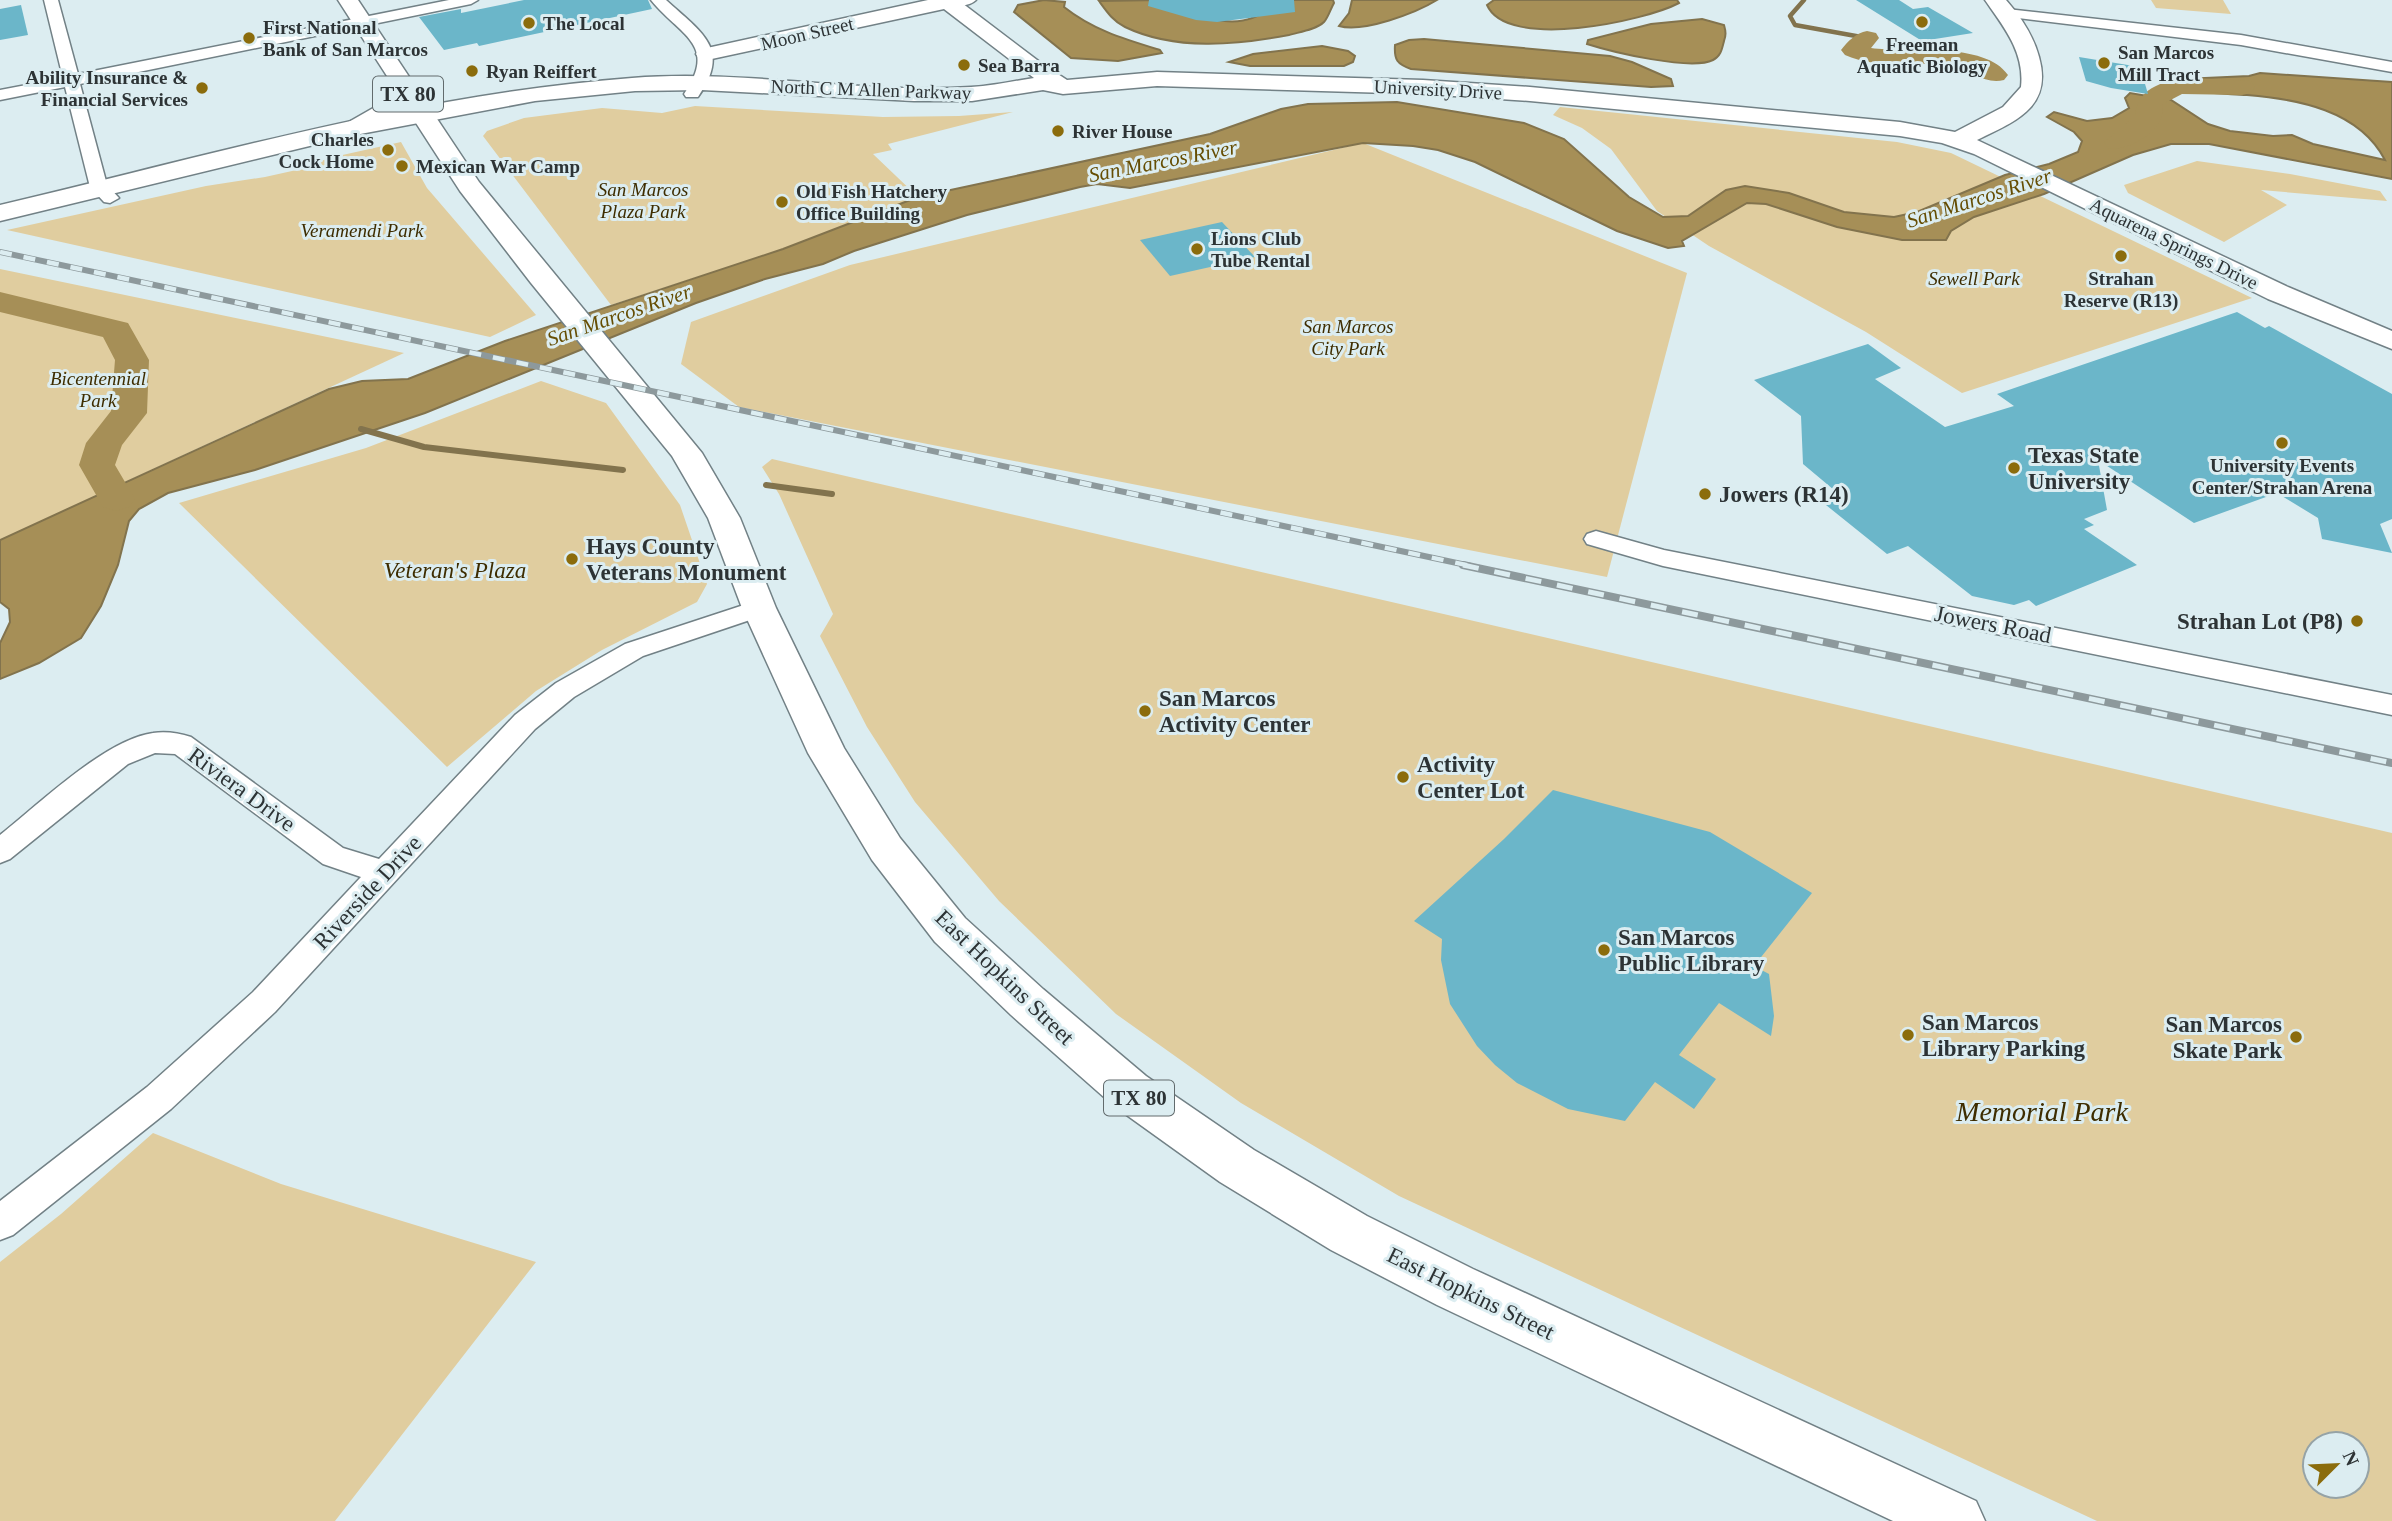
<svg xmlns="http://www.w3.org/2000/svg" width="2392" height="1521" font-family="Georgia,serif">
	<rect width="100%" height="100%" fill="#dcedf1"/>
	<g fill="#e0cd9f" fill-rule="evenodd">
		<polygon points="2151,0 2223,0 2231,14 2156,8"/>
		<polygon points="695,106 883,117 959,116 1013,112 888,144 892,150 873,154 918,197 783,249 611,305 483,136 487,131 524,118 602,108 662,113"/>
		<polygon points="1560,107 1897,142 1951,153 2252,298 1962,393 1866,332 1709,246 1657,211 1611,149 1582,128 1553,115"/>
		<polygon points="401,142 427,188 536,315 490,337 7,230 206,186 265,177 301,169 329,158"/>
		<polygon points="1363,143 1687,273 1607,577 739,407 681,364 691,322 850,265"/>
		<polygon points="2197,161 2290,174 2380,191 2387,201 2261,190 2287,205 2224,242 2128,193 2124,185"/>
		<polygon points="0,269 404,353 0,540"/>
		<polygon points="541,381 606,403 680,505 707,584 697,602 602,650 536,691 447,767 179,503 366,448"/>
		<path d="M772 459 2392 833V1521H2097L1399 1196 1241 1103 1116 1014 999 901 915 802 867 727 820 636 833 614 779 494 762 467ZM2315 1444H2357V1486H2315Z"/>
		<polygon points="153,1133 281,1184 536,1262 335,1521 0,1521 0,1262 61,1214"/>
	</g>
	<g fill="#a68f57" stroke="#82734d" stroke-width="2">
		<path d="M1044 0 1065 2 1064 7C1093 30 1124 39 1160 50L1162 53 1118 61 1071 58 1014 12 1018 5Z"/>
		<path d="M1161 0C1202 16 1242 39 1278 0H1333L1334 3C1331 8 1328 18 1324 22 1316 30 1299 32 1289 35 1237 45 1175 51 1125 27 1113 21 1107 12 1099 1Z"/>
		<path d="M1352 0H1437C1416 13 1363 33 1339 26L1349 13Z"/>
		<path d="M1494 0H1677L1679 3C1645 21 1507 51 1487 5Z"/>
		<path d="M1702 19 1724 25C1726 32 1726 35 1724 41 1722 49 1721 56 1713 60 1691 71 1612 52 1587 44L1588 40 1651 24Z"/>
		<path d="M1424 39 1610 56 1632 62 1671 79 1673 86 1651 87 1411 69C1397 64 1394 60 1395 45L1409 40Z"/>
		<polygon points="1322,46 1348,51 1355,56 1353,62 1344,66 1250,66 1229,62 1253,54"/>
		<path d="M2260 73 2392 82V179L2209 144H2171L2133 155 2044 194 1974 217 1951 231 1946 240H1902L1837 227 1766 204 1747 203 1682 241 1684 246 1668 248 1617 231 1475 162 1438 150 1413 146 1363 143 1130 188 1097 184 1080 187 967 215 854 251 823 264 765 279 696 303 425 413 255 470 168 493 139 509 129 521 118 565 101 606 81 638 39 663 0 679V643L10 622 9 609 0 602V540L329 389 362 381 408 379 505 341 783 249 918 197 1210 134 1281 109 1308 104 1397 102 1524 123 1564 139 1629 197 1663 217 1688 216 1726 190 1745 186 1789 193 1844 212 1894 217 1917 212 2005 175 2049 164 2078 152 2082 141 2074 132 2047 117 2054 112 2087 121 2112 118 2129 108 2125 98 2130 93 2171 100 2208 124 2230 131 2273 136 2292 135 2313 144 2385 160C2359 110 2297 99 2247 95 2219 93 2198 95 2173 82L2183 79 2249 76Z"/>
	</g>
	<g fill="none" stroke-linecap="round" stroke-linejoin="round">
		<polyline stroke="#82734d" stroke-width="4.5" points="1804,0 1790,16 1795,25 1867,38"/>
		<g stroke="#82734d" stroke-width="6">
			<polyline points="361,429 424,447 623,470"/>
			<polyline points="766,485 832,494"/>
		</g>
		<g fill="#a68f57" fill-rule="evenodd">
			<path d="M1867 31 1876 33 1879 38 1871 48C1906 53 1985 41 2008 75L2004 80C1986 85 1971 71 1953 67 1916 58 1881 71 1845 55L1841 50C1848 41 1856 33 1867 31Z"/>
			<path d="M2194 78 2251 81 2255 87 2251 93 2242 95 2182 94 2163 104C2162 109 2163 116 2160 121 2153 136 2124 152 2108 148L2104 142 2135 116C2139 84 2166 81 2194 78Z"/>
			<polygon points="0,292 128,323 149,360 147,413 122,445 115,465 135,499 129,507 116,511 103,507 79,465 86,443 111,411 115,360 103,337 0,312"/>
		</g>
	</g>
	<g fill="#6bb6c9">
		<polygon points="524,0 648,0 652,9 479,46 477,43 444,50 419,17 461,9 461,13"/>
		<polygon points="1149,0 1294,0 1295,12 1217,22 1196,20 1148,6"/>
		<polygon points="1856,0 1899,0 1913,9 1928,7 1973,33 1922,41"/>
		<polygon points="21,5 28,35 0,40 0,9"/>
		<polygon points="2079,57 2140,67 2148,94 2111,88 2086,81"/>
		<polygon points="1222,222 1255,257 1170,276 1140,240"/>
		<polygon points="2237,312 2265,328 2269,326 2392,394 2392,519 2380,524 2392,553 2322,539 2318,518 2277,493 2194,523 2098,460 2107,510 2084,519 2094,525 2084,529 2137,565 2036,606 2029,600 2014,605 1972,596 1908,546 1887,554 1821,501 1840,495 1803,464 1801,416 1754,380 1868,344 1901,368 1875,379 1945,427 2014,406 1997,394"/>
		<polygon points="1553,790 1710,832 1812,893 1754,966 1769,974 1774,1016 1771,1036 1719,1003 1679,1055 1716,1079 1694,1109 1655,1082 1625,1121 1568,1109 1517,1083 1495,1065 1477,1046 1450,1004 1441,960 1442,939 1414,921 1504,839"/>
	</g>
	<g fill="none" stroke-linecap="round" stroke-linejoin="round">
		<defs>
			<g id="street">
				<polygon points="44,0 58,0 78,74 449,0 478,0 471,4 80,84 107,185 119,198 110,203 104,202 90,187 65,87 0,100 0,90 63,78"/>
				<path d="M651 0H666C702 33 732 49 698 97H686L684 94C719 44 679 35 651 0Z"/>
				<path d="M941 0H976C969 7 952 7 942 5Z"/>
				<polygon points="2007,9 2241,35 2392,62 2392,72 2241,45 2002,16 2000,13"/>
				<polygon points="1596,531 1664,550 2392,695 2392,715 1663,566 1587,544 1584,539 1587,534"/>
				<path d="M759 600 768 602 772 608 768 614 643 656 574 697 535 729 275 1012 171 1109 13 1235 0 1240V1201L147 1087 253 992 361 877 323 864 175 754 155 753 128 764 10 859 0 863V835C38 805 106 739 153 733 165 731 179 733 191 737L343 848 379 859 515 715 556 683 625 644Z"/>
			</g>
			<path id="secondary" d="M928 0H958L1041 63 1067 80 1157 72 1423 80 1530 87 1900 122 1955 132 2003 107 2021 87C2025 52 2003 26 1985 0H2006C2021 17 2033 35 2039 57 2053 107 2016 121 1977 140L2288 287 2392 331V349L2268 299 1974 154 1942 143 1900 136 1530 101 1423 94 1157 86 1063 94 1043 90 972 101H914L702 90 635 91 535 101 355 135 0 221V205C208 156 418 94 632 78 745 69 858 94 971 87 992 86 1013 81 1034 78L944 9 707 60 699 59 696 54 699 49 707 48Z"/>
			<path id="primary" d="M338 0H358L479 182 702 453 740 518 776 608 844 748 900 838 965 918 1043 989 1146 1076 1254 1150 1367 1216 1473 1269 1976 1501 1985 1521H1893L1437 1305 1331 1250 1220 1182 1114 1106 1011 1015 935 942 872 860 808 753 742 608 708 518 672 456 531 283 460 191 405 106C392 119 366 138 347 133L343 128 347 123 382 103 396 90Z"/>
		</defs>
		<use href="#street" stroke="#728186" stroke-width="3"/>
		<use href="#secondary" stroke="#728186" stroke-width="3"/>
		<use href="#primary" stroke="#728186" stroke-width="3"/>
		<use href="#street" fill="#fff" fill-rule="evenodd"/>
		<use href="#secondary" fill="#fff" fill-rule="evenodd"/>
		<use href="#primary" fill="#fff" fill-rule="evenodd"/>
		<defs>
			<polyline id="rail-far1" points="0,252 1471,566"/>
			<polyline id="rail" points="1463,565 2392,763"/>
		</defs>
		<use href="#rail-far1" stroke="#8d999c" stroke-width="6"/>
		<use href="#rail" stroke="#8d999c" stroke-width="8"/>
		<use href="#rail-far1" stroke="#dcedf1" stroke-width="4.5" stroke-dasharray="12" stroke-linecap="butt"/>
		<use href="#rail" stroke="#dcedf1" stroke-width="5" stroke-dasharray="16" stroke-linecap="butt"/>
	</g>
	<g fill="#8b6c0c" stroke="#dcedf1" stroke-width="2.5">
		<circle cx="1922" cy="22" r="7"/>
		<circle cx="529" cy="23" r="7"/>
		<circle cx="249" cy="38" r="7"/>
		<circle cx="2104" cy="63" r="7"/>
		<circle cx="964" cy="65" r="7"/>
		<circle cx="472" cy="71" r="7"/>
		<circle cx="202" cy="88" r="7"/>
		<circle cx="1058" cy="131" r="7"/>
		<circle cx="388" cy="150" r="7"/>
		<circle cx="402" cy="166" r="7"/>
		<circle cx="782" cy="202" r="7"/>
		<circle cx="1197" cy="249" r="7"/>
		<circle cx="2121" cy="256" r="7"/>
		<circle cx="2282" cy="443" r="7"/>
		<circle cx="2014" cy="468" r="7"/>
		<circle cx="1705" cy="494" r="7"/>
		<circle cx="572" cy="559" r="7"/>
		<circle cx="2357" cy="621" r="7"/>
		<circle cx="1145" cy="711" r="7"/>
		<circle cx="1403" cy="777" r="7"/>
		<circle cx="1604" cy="950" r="7"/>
		<circle cx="1908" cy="1035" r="7"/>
		<circle cx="2296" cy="1037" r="7"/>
	</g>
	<g text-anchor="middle" stroke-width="6" stroke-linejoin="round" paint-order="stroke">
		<g font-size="19" font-weight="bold" fill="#2d3335" stroke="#dcedf1" text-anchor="start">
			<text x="543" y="30">The Local</text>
			<text x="263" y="34">First National<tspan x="263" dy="22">Bank of San Marcos</tspan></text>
			<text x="1922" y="51" text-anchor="middle">Freeman<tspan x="1922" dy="22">Aquatic Biology</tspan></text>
			<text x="2118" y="59">San Marcos<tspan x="2118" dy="22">Mill Tract</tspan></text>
			<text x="978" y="72">Sea Barra</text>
			<text x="486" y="78">Ryan Reiffert</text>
			<text x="188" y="84" text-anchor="end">Ability Insurance &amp;<tspan x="188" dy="22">Financial Services</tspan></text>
			<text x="1072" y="138">River House</text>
			<text x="374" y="146" text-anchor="end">Charles<tspan x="374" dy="22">Cock Home</tspan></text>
			<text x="416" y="173">Mexican War Camp</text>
			<text x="796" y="198">Old Fish Hatchery<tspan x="796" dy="22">Office Building</tspan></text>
			<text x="1211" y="245">Lions Club<tspan x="1211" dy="22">Tube Rental</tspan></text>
			<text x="2121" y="285" text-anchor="middle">Strahan<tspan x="2121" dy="22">Reserve (R13)</tspan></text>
			<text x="2282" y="472" text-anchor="middle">University Events<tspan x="2282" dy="22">Center/Strahan Arena</tspan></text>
		</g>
		<g font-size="19" fill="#2d3335" stroke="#dcedf1">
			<text transform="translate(807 33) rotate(-13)" y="7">Moon Street</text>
			<text transform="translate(871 89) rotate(2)" y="7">North C M Allen Parkway</text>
			<text transform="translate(1438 89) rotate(3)" y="7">University Drive</text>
			<text transform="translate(2174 243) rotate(26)" y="7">Aquarena Springs Drive</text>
		</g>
		<g font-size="19" font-style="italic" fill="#3e2d00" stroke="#dcedf1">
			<text x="643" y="196">San Marcos<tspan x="643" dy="22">Plaza Park</tspan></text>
			<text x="362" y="237">Veramendi Park</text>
			<text x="1974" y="285">Sewell Park</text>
			<text x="1348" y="333">San Marcos<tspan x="1348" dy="22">City Park</tspan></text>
			<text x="98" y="385">Bicentennial<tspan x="98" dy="22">Park</tspan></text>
		</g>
		<g fill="#dcedf1" stroke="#626b6d" stroke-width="2">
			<rect x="373" y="76.5" width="70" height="35" rx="5"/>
			<rect x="1104" y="1080.5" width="70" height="35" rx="5"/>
		</g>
		<g font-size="21" font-weight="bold" fill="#2d3335">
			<text x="408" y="101">TX 80</text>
			<text x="1139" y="1105">TX 80</text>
		</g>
		<g font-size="21" font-style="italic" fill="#654d03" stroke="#dcedf1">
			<text transform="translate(1163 161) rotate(-11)" y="7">San Marcos River</text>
			<text transform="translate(1979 198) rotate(-18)" y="7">San Marcos River</text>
			<text transform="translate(619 315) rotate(-19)" y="7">San Marcos River</text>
		</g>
		<g font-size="23" font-weight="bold" fill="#2d3335" stroke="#dcedf1" text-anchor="start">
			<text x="2028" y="463">Texas State<tspan x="2028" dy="26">University</tspan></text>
			<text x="1719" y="502">Jowers (R14)</text>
			<text x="586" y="554">Hays County<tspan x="586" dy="26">Veterans Monument</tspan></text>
			<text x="2343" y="629" text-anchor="end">Strahan Lot (P8)</text>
			<text x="1159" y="706">San Marcos<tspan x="1159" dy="26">Activity Center</tspan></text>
			<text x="1417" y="772">Activity<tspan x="1417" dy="26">Center Lot</tspan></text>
			<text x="1618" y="945">San Marcos<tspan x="1618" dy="26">Public Library</tspan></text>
			<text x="1922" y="1030">San Marcos<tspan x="1922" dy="26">Library Parking</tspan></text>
			<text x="2282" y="1032" text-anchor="end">San Marcos<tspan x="2282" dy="26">Skate Park</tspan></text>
		</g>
		<g font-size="23" font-style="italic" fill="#3e2d00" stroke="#dcedf1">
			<text x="455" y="578">Veteran's Plaza</text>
		</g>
		<g font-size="23" fill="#2d3335" stroke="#dcedf1">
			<text transform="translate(1993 624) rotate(11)" y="8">Jowers Road</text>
			<text transform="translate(242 789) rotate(36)" y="8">Riviera Drive</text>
			<text transform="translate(367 892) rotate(-47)" y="8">Riverside Drive</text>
			<text transform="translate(1005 977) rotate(44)" y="8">East Hopkins Street</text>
			<text transform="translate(1471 1293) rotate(26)" y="8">East Hopkins Street</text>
		</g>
		<g font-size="28" font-style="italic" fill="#3e2d00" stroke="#dcedf1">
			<text x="2042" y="1121">Memorial Park</text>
		</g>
	</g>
	<g transform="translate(2336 1465) rotate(66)"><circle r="33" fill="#dcedf1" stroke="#96a3a6" stroke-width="2"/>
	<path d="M0-5L12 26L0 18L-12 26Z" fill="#8b6c0c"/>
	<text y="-10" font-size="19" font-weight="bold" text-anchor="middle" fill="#2d3335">N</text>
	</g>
</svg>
